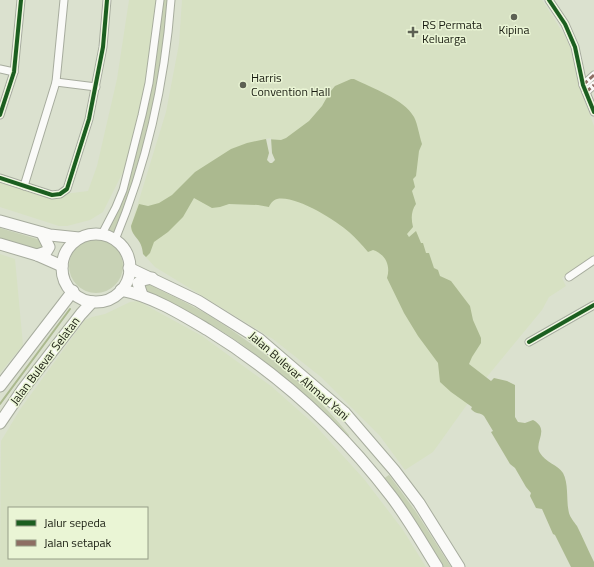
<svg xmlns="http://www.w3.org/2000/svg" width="594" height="567" font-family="'Titillium Web',sans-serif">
	<rect width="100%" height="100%" fill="#dbe1cf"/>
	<g fill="#d7e1c3" fill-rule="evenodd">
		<polygon points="129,0 157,0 144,104 128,162 103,212 90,220 67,226 59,226 0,207 0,178 56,195 88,191 97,166 117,79"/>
		<polygon points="182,0 542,0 565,36 573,54 579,86 594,126 594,257 562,278 566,286 549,297 542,310 486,378 433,452 405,470 380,436 321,377 273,339 155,267 143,254 143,247 141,242 131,230 131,226 166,112 179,44"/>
		<polygon points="0,254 15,259 23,345 0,373"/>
		<path d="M138 301 202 336 271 386 314 424 364 479 403 530 426 567H0L1 441 21 408 85 320 92 317 105 314 130 302ZM9 508H147V558H9Z"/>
	</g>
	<g fill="#c8d2b5">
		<polygon points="160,0 171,0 157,104 115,240 102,234 116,207 142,115"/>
		<polygon points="0,228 44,241 46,244 39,251 0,239"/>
		<circle cx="96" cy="266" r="27"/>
		<path d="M144 283 150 285C171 296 193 305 213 318 263 350 312 388 349 435L348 438C305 395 260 352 206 322 186 311 164 302 143 291Z"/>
		<polygon points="389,475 416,512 451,567 443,567 383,479"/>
	</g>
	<path fill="#abb98f" d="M351 79H354C372 88 404 99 414 117 418 125 419 135 422 144L419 151 416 176 413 179 415 187 412 191 416 204C411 211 411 219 413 227L407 234 409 237 416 231 421 243H423L426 253H429L434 268 438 270 440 276 451 281 470 306 473 320 481 338V343L472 357 469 364 491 381 494 378 507 381 515 385V417L518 422 525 423 533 420C551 430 533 442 540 453 545 462 558 465 563 473 569 484 566 501 569 513 570 517 574 522 577 526 583 538 588 550 594 562V567H571L555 535 553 534 542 509 536 508 530 496 531 493 526 487 515 468 510 464 491 432 493 431 484 416C480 412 476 415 471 409L472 407 451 392 440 382 438 363 418 336 404 313 387 278C391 265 385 254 373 250L368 252C362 245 356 238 349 232 335 220 296 195 277 199 273 200 270 204 269 207L258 205 229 204 220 207 212 208 194 198 183 217 168 232 154 242 150 253 146 257 143 254C142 238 132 238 131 226L139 204 148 206 159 203 172 195 195 172 231 149 247 143 266 139 281 140 286 138 309 121 322 106 330 92 335 86Z"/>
	<polygon fill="#dbe1cf" points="271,138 272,153 275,160 272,163 270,163 267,160 269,153 266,139"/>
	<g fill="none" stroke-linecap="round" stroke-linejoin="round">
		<polyline stroke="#abb98f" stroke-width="2" points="0,404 70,309"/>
		<defs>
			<g id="street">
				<polyline points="549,0 565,24 575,47 583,85 594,112"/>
				<polyline points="0,69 14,72"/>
				<polyline points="56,82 96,87"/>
				<polyline points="583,85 594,75"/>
				<polyline points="586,92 594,85"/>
				<polyline points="0,115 14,72 21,0"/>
				<polyline points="0,178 52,195 60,194 67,189 89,119 103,47 107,0"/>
				<polyline points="24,186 56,82 64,0"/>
				<polyline points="102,234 116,207 123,190 142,115 149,83 160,0"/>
				<path d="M115 240C147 163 165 82 171 0"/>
				<polyline points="569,277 594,260"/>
				<polyline points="529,342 594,305"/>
			</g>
			<g id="primary">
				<polyline points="0,221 50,235 79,238"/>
				<circle cx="96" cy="268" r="34"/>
				<polyline points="0,244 37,255 62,266"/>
				<polyline points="37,255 46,252 49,247 42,233"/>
				<polyline points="129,268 198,301 259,339 345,413 394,470 419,503 459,567"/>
				<path d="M121 290C152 296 181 314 208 330 279 374 341 430 391 496 408 518 422 543 437 567"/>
				<polyline points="142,295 138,283 143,280 152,278"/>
				<polyline points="0,386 73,291"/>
				<polyline points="0,423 23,389 81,314 92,302"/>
			</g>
		</defs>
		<use href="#street" stroke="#a7ac9e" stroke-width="9"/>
		<use href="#primary" stroke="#a7ac9e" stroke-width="13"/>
		<use href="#street" stroke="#fafaf8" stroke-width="7"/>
		<use href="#primary" stroke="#fafaf8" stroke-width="11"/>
		<g stroke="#8d6e63" stroke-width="3" stroke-dasharray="6 3" stroke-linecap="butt">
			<polyline points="583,85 594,75"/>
			<polyline points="586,92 594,85"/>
		</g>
		<defs>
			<g id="cycleway">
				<polyline points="549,0 565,24 575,47 583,85 594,112"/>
				<polyline points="0,115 14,72 21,0"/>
				<polyline points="0,178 52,195 60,194 67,189 89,119 103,47 107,0"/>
				<polyline points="529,342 594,305"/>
			</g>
		</defs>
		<use href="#cycleway" stroke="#eaf5d5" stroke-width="6"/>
		<use href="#cycleway" stroke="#1b5e20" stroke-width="4"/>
	</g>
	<g fill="#5d6154" stroke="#eaf5d5" stroke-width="1.5">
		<circle cx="514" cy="17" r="4"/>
		<path d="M411 26h4v4h4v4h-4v4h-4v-4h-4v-4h4z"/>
		<circle cx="243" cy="85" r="4"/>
	</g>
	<g text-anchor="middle" stroke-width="3" stroke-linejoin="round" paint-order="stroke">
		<g font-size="12" fill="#191c11" stroke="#eaf5d5" text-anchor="start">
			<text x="422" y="29">RS Permata<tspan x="422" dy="14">Keluarga</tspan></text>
			<text x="514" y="34" text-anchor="middle">Kipina</text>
			<text x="251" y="82">Harris<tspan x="251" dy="14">Convention Hall</tspan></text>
		</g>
		<g font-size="12" fill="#191c11" stroke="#eaf5d5">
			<text transform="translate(45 361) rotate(-53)" y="4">Jalan Bulevar Selatan</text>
			<text transform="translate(299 376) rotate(41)" y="4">Jalan Bulevar Ahmad Yani</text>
		</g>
	</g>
	<rect x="8" y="507" width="140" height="52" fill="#eaf5d5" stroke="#969e87"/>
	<rect x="16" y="520" width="20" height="6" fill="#1b5e20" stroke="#969e87"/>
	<text x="44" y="527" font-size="12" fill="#191c11">Jalur sepeda</text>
	<rect x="16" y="540" width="20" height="6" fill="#8d6e63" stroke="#969e87"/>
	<text x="44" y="547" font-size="12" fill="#191c11">Jalan setapak</text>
</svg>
